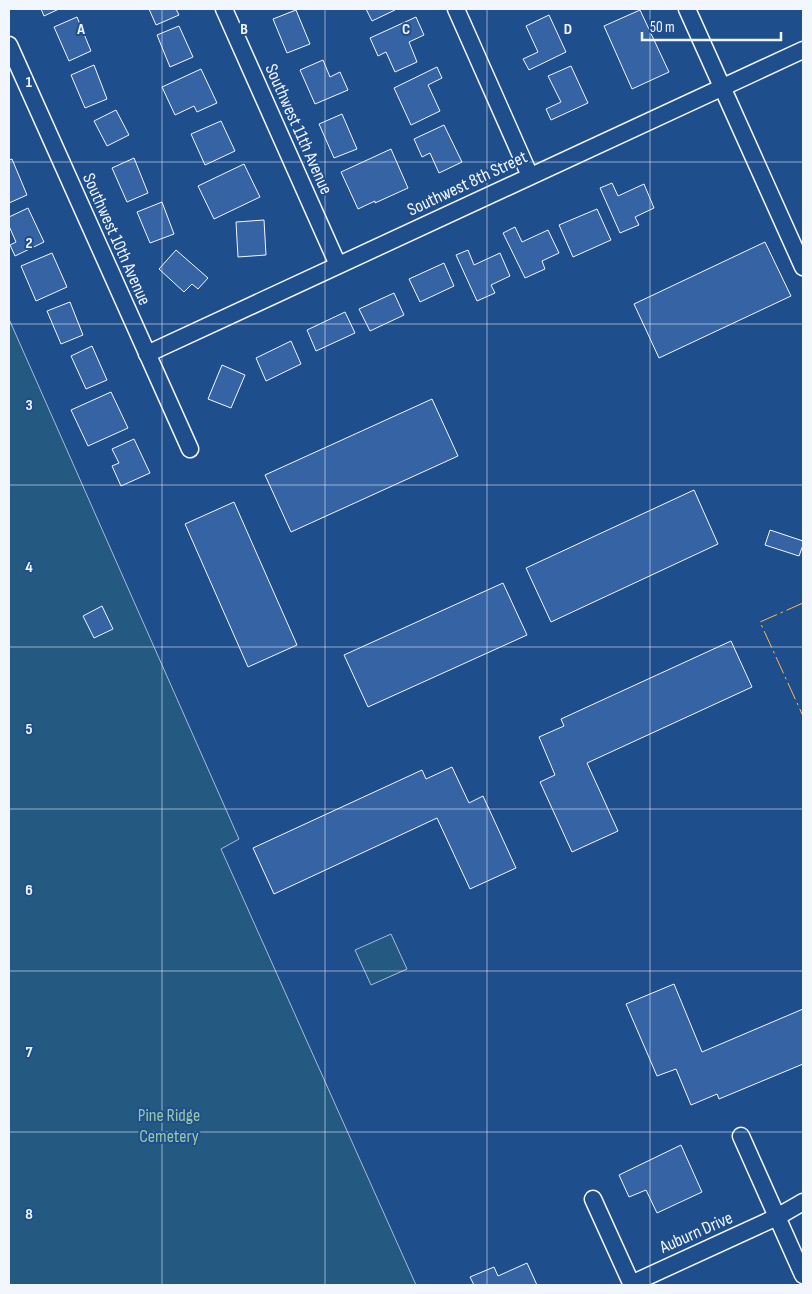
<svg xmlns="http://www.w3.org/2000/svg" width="812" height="1294" font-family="'Sofia Sans Condensed',sans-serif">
	<rect width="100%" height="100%" fill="#1f4e8c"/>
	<g fill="#245a82" stroke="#a8bbd7">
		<polygon points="9,319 239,839 221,849 416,1285 9,1285"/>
		<polygon points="391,934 407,969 371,985 355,950"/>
	</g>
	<g fill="#3563a3" stroke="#f2f6ff">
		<polygon points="41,9 59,9 44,16"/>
		<polygon points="149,9 176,9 179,15 156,25"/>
		<polygon points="366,9 394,9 395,10 372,21"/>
		<polygon points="296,10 310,44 287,53 273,19"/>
		<polygon points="640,10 669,72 632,89 604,26"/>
		<polygon points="549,15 566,52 529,70 523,59 538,52 526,26"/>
		<polygon points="77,17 91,51 69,61 54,27"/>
		<polygon points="416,17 424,35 409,42 417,62 395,72 386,52 378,56 370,38"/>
		<polygon points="179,26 193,57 170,67 157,35"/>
		<polygon points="323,60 330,77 340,72 348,90 315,104 300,70"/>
		<polygon points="94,65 107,99 85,108 71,75"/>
		<polygon points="571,66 588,103 551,120 546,109 561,102 548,76"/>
		<polygon points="437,67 442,78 428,85 440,111 411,125 394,88"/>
		<polygon points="201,69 217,103 197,112 194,106 175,115 162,87"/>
		<polygon points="116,110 129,135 107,146 94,121"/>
		<polygon points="342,114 357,149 334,158 319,124"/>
		<polygon points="221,121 235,151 205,165 191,134"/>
		<polygon points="444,125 462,162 439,173 430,153 422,157 414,139"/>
		<polygon points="391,149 408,188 375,203 375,201 358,209 341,172"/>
		<polygon points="134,158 148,193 127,202 112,168"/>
		<polygon points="12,159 27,195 9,203 9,160"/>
		<polygon points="244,164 260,197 214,219 198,186"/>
		<polygon points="612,183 618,196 644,184 654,208 635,217 639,225 620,233 600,188"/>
		<polygon points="162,202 174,234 150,243 137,212"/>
		<polygon points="28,208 44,242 15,256 10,245 16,242 9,226 9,217"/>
		<polygon points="597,209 611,240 573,257 559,225"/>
		<polygon points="264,220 266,255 238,257 236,222"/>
		<polygon points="515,227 522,242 548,230 559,253 542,261 545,269 525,278 503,233"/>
		<polygon points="765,242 791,296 659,358 634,304"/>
		<polygon points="176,250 208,278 198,289 192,284 184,292 159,269"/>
		<polygon points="468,250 474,265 500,253 510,276 491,285 495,293 477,301 456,255"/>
		<polygon points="52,253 67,287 36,301 21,266"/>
		<polygon points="444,263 454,286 420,302 409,279"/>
		<polygon points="394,293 404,315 370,331 359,309"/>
		<polygon points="70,302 83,335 61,344 47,311"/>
		<polygon points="345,312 355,333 316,351 307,330"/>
		<polygon points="291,341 301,364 266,381 256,358"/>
		<polygon points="92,346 107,380 86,389 71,356"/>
		<polygon points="222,365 245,375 231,408 208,399"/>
		<polygon points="111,392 128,428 88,446 71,410"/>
		<polygon points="432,399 458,456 291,532 265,475"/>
		<polygon points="134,439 150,473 121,486 112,466 119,463 112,449"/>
		<polygon points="694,490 718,544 551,622 526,568"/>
		<polygon points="234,502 297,645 248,667 185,524"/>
		<polygon points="770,530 803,541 803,545 799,556 765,545"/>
		<polygon points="503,583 527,635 368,707 344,655"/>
		<polygon points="102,606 113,629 94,638 83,616"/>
		<polygon points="731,641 752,687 587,763 618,831 572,852 540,782 555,775 539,737 564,726 561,719"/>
		<polygon points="452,767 469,803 483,796 516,868 470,889 437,818 274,894 253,848 422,770 426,779"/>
		<polygon points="674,984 702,1052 803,1009 803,1064 719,1099 717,1094 691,1105 676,1069 657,1076 626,1004"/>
		<polygon points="681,1145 702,1192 657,1213 646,1190 629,1197 619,1175"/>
		<polygon points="527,1263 537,1285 474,1285 470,1277 494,1267 498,1276"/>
	</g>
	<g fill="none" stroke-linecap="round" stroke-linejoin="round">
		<defs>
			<g id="minor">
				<polyline points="224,9 338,265"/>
				<polyline points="456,9 530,176"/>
				<polyline points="687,9 803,267"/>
				<polyline points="9,45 190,449"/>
				<polyline points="147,354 803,50"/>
				<polyline points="741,1136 803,1275"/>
				<polyline points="593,1199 632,1285"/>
				<polyline points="631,1284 777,1217 803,1202"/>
			</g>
		</defs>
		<use href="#minor" stroke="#f2f6ff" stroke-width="19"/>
		<use href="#minor" stroke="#1f4e8c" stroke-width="16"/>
		<polyline stroke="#ffb74d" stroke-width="1" stroke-dasharray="18 4 2.5 4" stroke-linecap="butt" points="803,603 760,622 803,716"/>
	</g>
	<path fill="none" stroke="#f2f6ff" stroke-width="1" stroke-opacity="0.55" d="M162 9V1285M325 9V1285M487 9V1285M650 9V1285M9 162H803M9 324H803M9 485H803M9 647H803M9 809H803M9 971H803M9 1132H803"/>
	<g text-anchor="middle" stroke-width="4" stroke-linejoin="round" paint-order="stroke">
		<g font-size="18" fill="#f2f6ff" stroke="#1f4e8c">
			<text transform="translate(299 129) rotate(66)" y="6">Southwest 11th Avenue</text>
			<text transform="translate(467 183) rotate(-25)" y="6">Southwest 8th Street</text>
			<text transform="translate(117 239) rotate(66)" y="6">Southwest 10th Avenue</text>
			<text transform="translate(696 1232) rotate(-24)" y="6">Auburn Drive</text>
		</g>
		<g font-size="18" fill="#97c8a6" stroke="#1f4e8c">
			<text x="169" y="1121">Pine Ridge<tspan x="169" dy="21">Cemetery</tspan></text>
		</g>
	</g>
	<g font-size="16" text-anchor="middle" font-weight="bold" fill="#f2f6ff" stroke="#1f4e8c" stroke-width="4" stroke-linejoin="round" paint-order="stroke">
		<text x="81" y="34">A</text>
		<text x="244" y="34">B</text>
		<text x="406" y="34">C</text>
		<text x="568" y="34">D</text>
		<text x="29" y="87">1</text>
		<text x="29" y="248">2</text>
		<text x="29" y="410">3</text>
		<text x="29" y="572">4</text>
		<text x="29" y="734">5</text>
		<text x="29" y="895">6</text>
		<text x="29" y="1057">7</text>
		<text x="29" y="1219">8</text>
	</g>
	<rect width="812" height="1294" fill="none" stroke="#f2f6ff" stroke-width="20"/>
	<path d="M642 32v8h139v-8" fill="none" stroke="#f2f6ff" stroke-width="2.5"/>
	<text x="650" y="32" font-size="15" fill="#f2f6ff" stroke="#1f4e8c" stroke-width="4" paint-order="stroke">50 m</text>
</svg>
